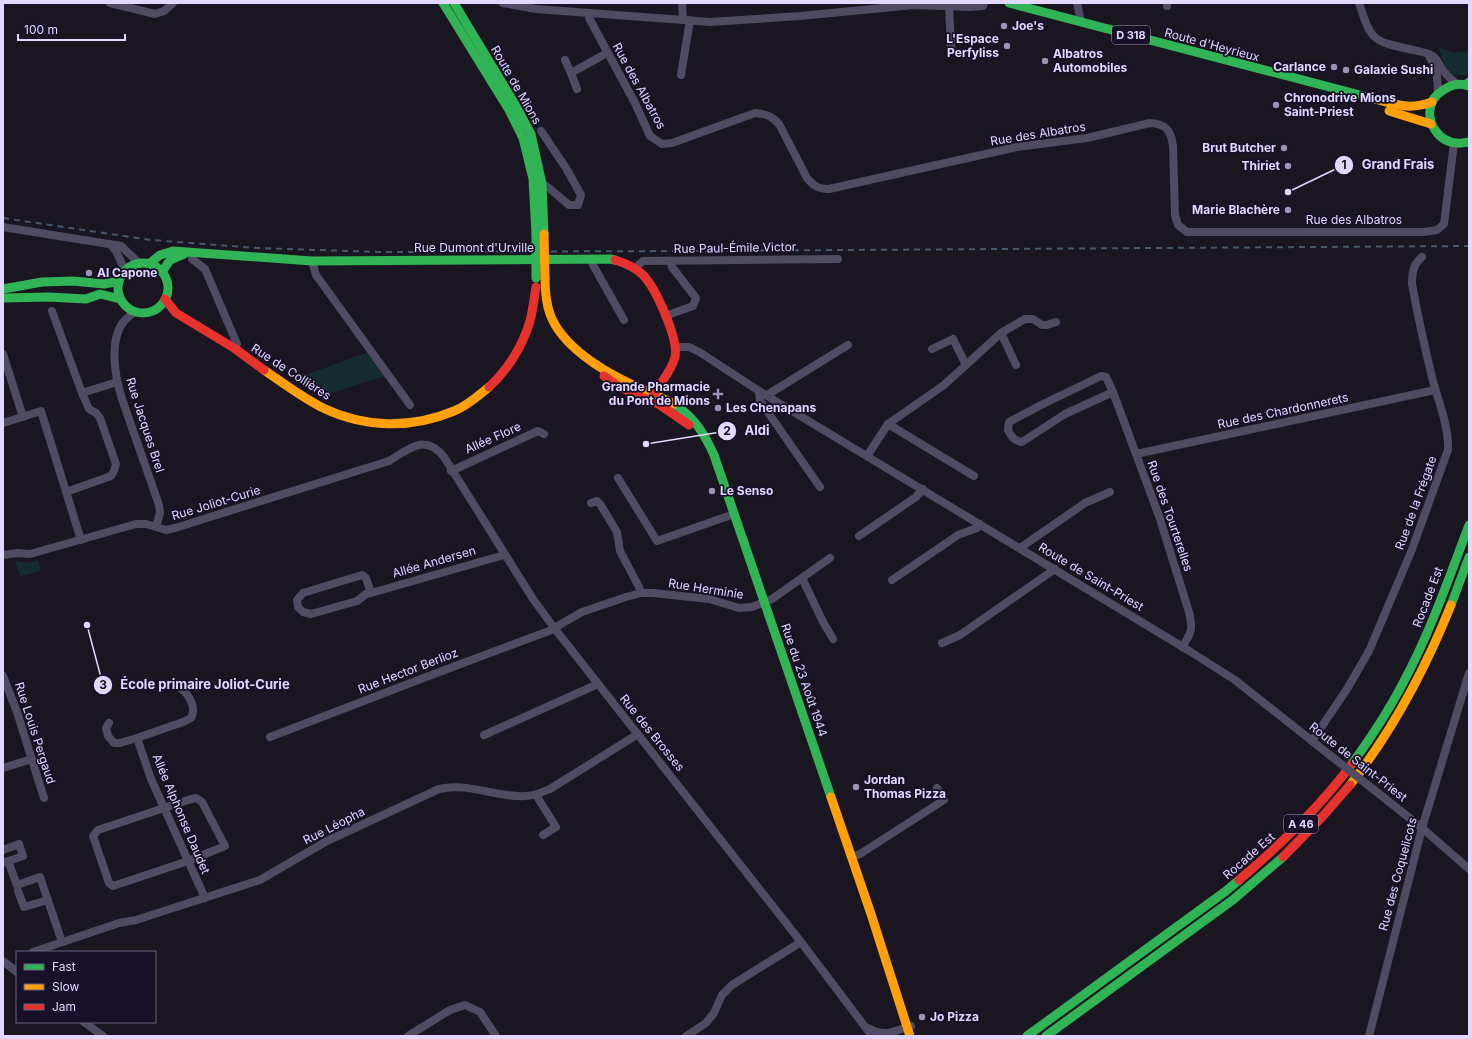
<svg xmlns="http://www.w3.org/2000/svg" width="1472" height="1039" font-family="Inter,sans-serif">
	<rect width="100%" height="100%" fill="#191622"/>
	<g fill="#142c30">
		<polygon points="1438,47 1455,53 1469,51 1469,73 1465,75 1454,75 1446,68"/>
		<polygon points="368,352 385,376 321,396 292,380"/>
		<polygon points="38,560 41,571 20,576 15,561 27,563"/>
	</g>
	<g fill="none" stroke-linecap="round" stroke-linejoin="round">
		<g stroke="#4f4b63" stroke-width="8">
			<polyline points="110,3 155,14 164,11 173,3"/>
			<polyline points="503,3 536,9 710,22 800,16 914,5 970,7 983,6 984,3"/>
			<polyline points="682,3 683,20"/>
			<polyline points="1077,3 1081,22"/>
			<polyline points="1167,3 1167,6"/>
			<path d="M1359 3C1371 39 1371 41 1409 49 1417 51 1426 52 1433 56 1438 60 1439 64 1442 69 1446 75 1452 80 1457 84"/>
			<polyline points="949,5 951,46"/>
			<path d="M589 13V18L635 103 650 136 662 144 672 143 755 113C766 114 772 116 779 124L807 178C814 186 818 189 829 189L1017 147 1087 138 1150 123C1166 124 1171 130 1173 146L1175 215 1178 225 1187 232H1424L1437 230 1444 224 1454 143"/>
			<path d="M1430 58C1437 68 1438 80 1438 93"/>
			<polyline points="565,60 571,73"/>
			<polyline points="681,75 690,20"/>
			<polyline points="577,89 571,73 607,53"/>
			<polyline points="539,182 549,188 569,205 578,205 581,195 566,168 541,131"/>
			<polyline points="3,227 121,246 139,263"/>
			<polyline points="110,244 116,251 125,270"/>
			<polyline points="192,253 192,259 205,269 237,344 234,348"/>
			<polyline points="591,259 593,265 624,320"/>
			<polyline points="312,261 316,275 410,405"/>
			<polyline points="635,268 643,261 838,259"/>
			<polyline points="52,311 82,393 117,382"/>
			<path d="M135 312C132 314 128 317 125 320 108 339 115 377 122 399L159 505 160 513 156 526"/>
			<polyline points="665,316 693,306 696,298 672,267 671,261"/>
			<polyline points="1001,333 1016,365"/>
			<polyline points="675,347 689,347 701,353 759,391 1191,652 1235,680 1331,756"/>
			<polyline points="932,349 953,339 966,365"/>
			<polyline points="3,354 23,417"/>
			<polyline points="759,391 760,401 820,487"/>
			<path d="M1113 392 1065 414 1022 442C1014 441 1011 436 1008 430L1009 422 1043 404 1097 378 1101 376 1106 377 1113 392 1159 516 1189 612C1193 629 1192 632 1182 647"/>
			<polyline points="767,395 848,345"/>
			<polyline points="3,423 41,411 81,540"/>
			<polyline points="888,424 974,476"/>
			<polyline points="1136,454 1435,390"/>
			<polyline points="867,456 888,424 944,385 1001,333 1025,319 1033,319 1042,325 1047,325 1056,322"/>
			<polyline points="451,471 538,431 544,434"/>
			<polyline points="618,478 657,541 734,514"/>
			<polyline points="66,492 111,476 114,471 116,464 100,418 96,413 89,409 82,393"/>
			<polyline points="591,503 597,501 600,504 617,532 620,551 639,587 641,593"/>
			<polyline points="859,536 916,497 923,489"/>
			<polyline points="1020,548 1085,503 1110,492"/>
			<path d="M3 555 17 553 30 554 136 524H146L166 530 175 528 389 461C409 449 425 433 444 457L533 599 555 629 801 942 872 1036"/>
			<polyline points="802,578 823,622 833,639"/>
			<polyline points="892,580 958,535 977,528 980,524"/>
			<polyline points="371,593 366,578 362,575 303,593 297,600 298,607 303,612 311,614 357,601 366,594 371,593 504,555"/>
			<polyline points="942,643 960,635 1055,569"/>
			<polyline points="3,676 17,712 44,798"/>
			<path d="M180 688C189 694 197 708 191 718L183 722 137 738 151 779 205 898"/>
			<polyline points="109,723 106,728 108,736 114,743 120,743 137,738"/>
			<polyline points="484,735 598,684"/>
			<polyline points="270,737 434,674 549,631 582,612 626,597 641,593 653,593 709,599 739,608 752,607 772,599 830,558"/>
			<path d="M1312 741 1347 689 1369 651 1411 552 1448 450C1449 427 1439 403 1433 381 1425 349 1418 317 1412 284 1412 273 1413 264 1422 257"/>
			<polyline points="3,768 32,759"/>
			<polyline points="1373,789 1422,828 1469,869"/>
			<polyline points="536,795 556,827 543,835"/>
			<polygon points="196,798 202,802 225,846 188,861 113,886 109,883 93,836 98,830 188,800"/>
			<polyline points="3,850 19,844 23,856 3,863"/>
			<polyline points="851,857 860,854 944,800 937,788"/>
			<polyline points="8,861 17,885 40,877 62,942"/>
			<polyline points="18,891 24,907 48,900"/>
			<path d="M33 952 119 923 136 920 260 880 327 841 439 789C469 782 496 798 526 796 535 796 542 792 550 789L638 734"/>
			<polyline points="3,961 17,972"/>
			<polyline points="84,1022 103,1036"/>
			<path d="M868 1028C887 1038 892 1031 911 1026"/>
			<polyline points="408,1036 450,1010 465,1005 480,1012 496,1036"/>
			<polyline points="686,1036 706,1023 714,1013 722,995 732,985 801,942"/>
			<polyline points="1369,1036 1422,828 1469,673"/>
		</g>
		<g stroke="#30b455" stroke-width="9">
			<polyline points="443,3 509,110 523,138 533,179 536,234"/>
			<polyline points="454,3 516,106 531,134 542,184 544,234"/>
			<polyline points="1009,3 1375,99"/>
			<polyline points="1465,85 1469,82"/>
			<path d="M1469 86C1461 83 1453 84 1445 89 1439 93 1433 97 1431 105 1426 122 1438 142 1457 143 1461 144 1465 142 1469 142"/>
			<circle cx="143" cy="288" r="25"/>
			<polyline points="149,264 160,255 173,251 312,261 610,259 615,260"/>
			<polyline points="162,272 170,260 184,254"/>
			<polyline points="3,289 42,282 73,281 104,284 119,281"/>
			<polyline points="3,298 48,297 86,299 100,294 120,299"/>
			<path d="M674 404C694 417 704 433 714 455L831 797"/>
			<polyline points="1451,605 1469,557"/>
			<path d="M1351 765C1370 739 1388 712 1403 683 1430 633 1449 578 1469 525"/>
			<polyline points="1027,1036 1226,891 1239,880"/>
			<polyline points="1046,1036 1234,899 1283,857"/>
		</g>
		<g stroke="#ff9f0a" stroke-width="9">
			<path d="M1375 99C1398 105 1409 110 1432 102"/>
			<polyline points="1389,111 1431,124"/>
			<path d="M545 278C545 290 546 303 550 314 561 345 601 370 629 383 644 390 659 396 674 404"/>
			<path d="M264 370C283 383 303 398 323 408 365 428 411 429 454 411 467 406 479 395 489 387"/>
			<path d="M1350 785C1393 730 1425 670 1451 605"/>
			<polyline points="831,797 871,914 910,1036"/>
		</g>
		<g stroke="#e5322d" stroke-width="9">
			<path d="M615 260C625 263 635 267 643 275 655 287 679 339 675 357 671 373 658 385 651 400"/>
			<polyline points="165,299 176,313 234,348 264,370"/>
			<polyline points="604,376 619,387 660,405 689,425"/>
			<path d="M489 387C508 370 523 345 530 321 533 310 534 298 536 287"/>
			<polyline points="1283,857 1322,817 1350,785"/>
			<path d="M1239 880C1279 846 1319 808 1351 765"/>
		</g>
		<polyline stroke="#47586d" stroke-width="2" stroke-dasharray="6 5" stroke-linecap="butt" points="3,218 151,240 257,248 379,252 689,251 1469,246"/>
		<polyline stroke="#4f4b63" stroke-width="8" points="1331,756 1373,789"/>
		<polyline stroke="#30b455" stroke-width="9" points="536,234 536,278"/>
		<polyline stroke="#ff9f0a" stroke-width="9" points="544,234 545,278"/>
	</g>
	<g fill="#9b93b2" stroke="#171028" stroke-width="1.5">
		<circle cx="1004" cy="26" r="4"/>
		<circle cx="1007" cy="46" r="4"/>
		<circle cx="1045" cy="61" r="4"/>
		<circle cx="1334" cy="67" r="4"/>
		<circle cx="1346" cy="70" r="4"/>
		<circle cx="1276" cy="105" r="4"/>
		<circle cx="1284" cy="148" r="4"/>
		<circle cx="1288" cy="166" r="4"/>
		<circle cx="1288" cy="210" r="4"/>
		<circle cx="89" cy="273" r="4"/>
		<path d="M716 388h4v4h4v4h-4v4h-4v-4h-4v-4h4z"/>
		<circle cx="718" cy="408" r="4"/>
		<circle cx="712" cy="491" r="4"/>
		<circle cx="856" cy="787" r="4"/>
		<circle cx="922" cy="1017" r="4"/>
	</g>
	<g text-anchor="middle" stroke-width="3.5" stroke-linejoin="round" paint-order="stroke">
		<g fill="#171028" stroke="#a49bbe" stroke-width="1">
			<rect x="1112" y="26" width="38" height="18" rx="3"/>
			<rect x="1284" y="815" width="34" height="18" rx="3"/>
		</g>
		<g font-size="11" font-weight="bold" fill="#e1d7ff">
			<text x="1131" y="39">D 318</text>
			<text x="1301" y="828">A 46</text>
		</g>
		<g font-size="12" font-weight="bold" fill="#e1d7ff" stroke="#171028" text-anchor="start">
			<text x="1012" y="30">Joe's</text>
			<text x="999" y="43" text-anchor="end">L'Espace<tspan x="999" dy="14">Perfyliss</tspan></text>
			<text x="1053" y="58">Albatros<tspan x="1053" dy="14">Automobiles</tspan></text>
			<text x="1326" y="71" text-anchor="end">Carlance</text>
			<text x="1354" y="74">Galaxie Sushi</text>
			<text x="1284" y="102">Chronodrive Mions<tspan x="1284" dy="14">Saint-Priest</tspan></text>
			<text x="1276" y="152" text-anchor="end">Brut Butcher</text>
			<text x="1280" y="170" text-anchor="end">Thiriet</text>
			<text x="1280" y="214" text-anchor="end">Marie Blachère</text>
			<text x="97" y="277">Al Capone</text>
			<text x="710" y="391" text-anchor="end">Grande Pharmacie<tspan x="710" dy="14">du Pont de Mions</tspan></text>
			<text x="726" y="412">Les Chenapans</text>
			<text x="720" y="495">Le Senso</text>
			<text x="864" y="784">Jordan<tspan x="864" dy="14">Thomas Pizza</tspan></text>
			<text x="930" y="1021">Jo Pizza</text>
		</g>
		<g font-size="12" fill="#e1d7ff" stroke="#171028">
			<text transform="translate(1212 45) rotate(15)" y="4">Route d'Heyrieux</text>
			<text transform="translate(516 85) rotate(60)" y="4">Route de Mions</text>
			<text transform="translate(639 86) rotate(61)" y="4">Rue des Albatros</text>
			<text transform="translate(1038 134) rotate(-9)" y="4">Rue des Albatros</text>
			<text x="1354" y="224">Rue des Albatros</text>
			<text x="474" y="252">Rue Dumont d'Urville</text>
			<text transform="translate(735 248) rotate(-1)" y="4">Rue Paul-Émile Victor</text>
			<text transform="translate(291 372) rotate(33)" y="4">Rue de Collières</text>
			<text transform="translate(1283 411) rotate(-12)" y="4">Rue des Chardonnerets</text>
			<text transform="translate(145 425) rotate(72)" y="4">Rue Jacques Brel</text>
			<text transform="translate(493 438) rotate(-24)" y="4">Allée Flore</text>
			<text transform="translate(216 503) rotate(-17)" y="4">Rue Joliot-Curie</text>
			<text transform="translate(1416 503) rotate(-70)" y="4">Rue de la Frégate</text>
			<text transform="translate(1170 516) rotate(71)" y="4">Rue des Tourterelles</text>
			<text transform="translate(434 562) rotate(-16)" y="4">Allée Andersen</text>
			<text transform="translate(1091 577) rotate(31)" y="4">Route de Saint-Priest</text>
			<text transform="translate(706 589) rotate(9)" y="4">Rue Herminie</text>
			<text transform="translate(1428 597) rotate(-69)" y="4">Rocade Est</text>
			<text transform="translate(408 671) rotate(-21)" y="4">Rue Hector Berlioz</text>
			<text transform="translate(804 680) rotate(71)" y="4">Rue du 23 Août 1944</text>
			<text transform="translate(35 733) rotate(72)" y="4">Rue Louis Pergaud</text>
			<text transform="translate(652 733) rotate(51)" y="4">Rue des Brosses</text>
			<text transform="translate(1358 762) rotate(38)" y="4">Route de Saint-Priest</text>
			<text transform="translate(181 814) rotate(67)" y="4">Allée Alphonse Daudet</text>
			<text transform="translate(334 826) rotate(-27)" y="4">Rue Léopha</text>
			<text transform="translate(1249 856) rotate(-41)" y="4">Rocade Est</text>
			<text transform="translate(1398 874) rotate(-75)" y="4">Rue des Coquelicots</text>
		</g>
	</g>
	<path fill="none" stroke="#e1d7ff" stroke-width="1.5" d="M1288 192L1344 165M646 444L727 431M87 625L103 685"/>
	<g fill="#e1d7ff" stroke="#171028" stroke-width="1.5">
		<circle cx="1288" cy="192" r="4"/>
		<circle cx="646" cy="444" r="4"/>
		<circle cx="87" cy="625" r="4"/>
		<circle cx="1344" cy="165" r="10"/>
		<circle cx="727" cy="431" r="10"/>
		<circle cx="103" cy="685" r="10"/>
	</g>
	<g font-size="12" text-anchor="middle" font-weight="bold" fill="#111">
		<text x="1344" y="169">1</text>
		<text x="727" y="435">2</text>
		<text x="103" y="689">3</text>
	</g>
	<g font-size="13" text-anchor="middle" font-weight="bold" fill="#e1d7ff" stroke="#171028" stroke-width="3.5" stroke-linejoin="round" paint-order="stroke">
		<text x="1398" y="169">Grand Frais</text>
		<text x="757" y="435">Aldi</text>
		<text x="205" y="689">École primaire Joliot-Curie</text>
	</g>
	<rect width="1472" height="1039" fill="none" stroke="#e1d7ff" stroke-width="8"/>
	<rect x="16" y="951" width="140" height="72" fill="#171028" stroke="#68607e"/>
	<rect x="24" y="964" width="20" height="6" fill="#30b455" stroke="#68607e"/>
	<text x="52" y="971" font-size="12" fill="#e1d7ff">Fast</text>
	<rect x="24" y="984" width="20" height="6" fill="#ff9f0a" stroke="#68607e"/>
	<text x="52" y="991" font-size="12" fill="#e1d7ff">Slow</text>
	<rect x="24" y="1004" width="20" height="6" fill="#e5322d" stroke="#68607e"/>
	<text x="52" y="1011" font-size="12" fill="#e1d7ff">Jam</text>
	<path d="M18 34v6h107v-6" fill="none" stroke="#e1d7ff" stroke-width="2"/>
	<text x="24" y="34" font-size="12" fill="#e1d7ff" stroke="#171028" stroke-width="3" paint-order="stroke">100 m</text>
</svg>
